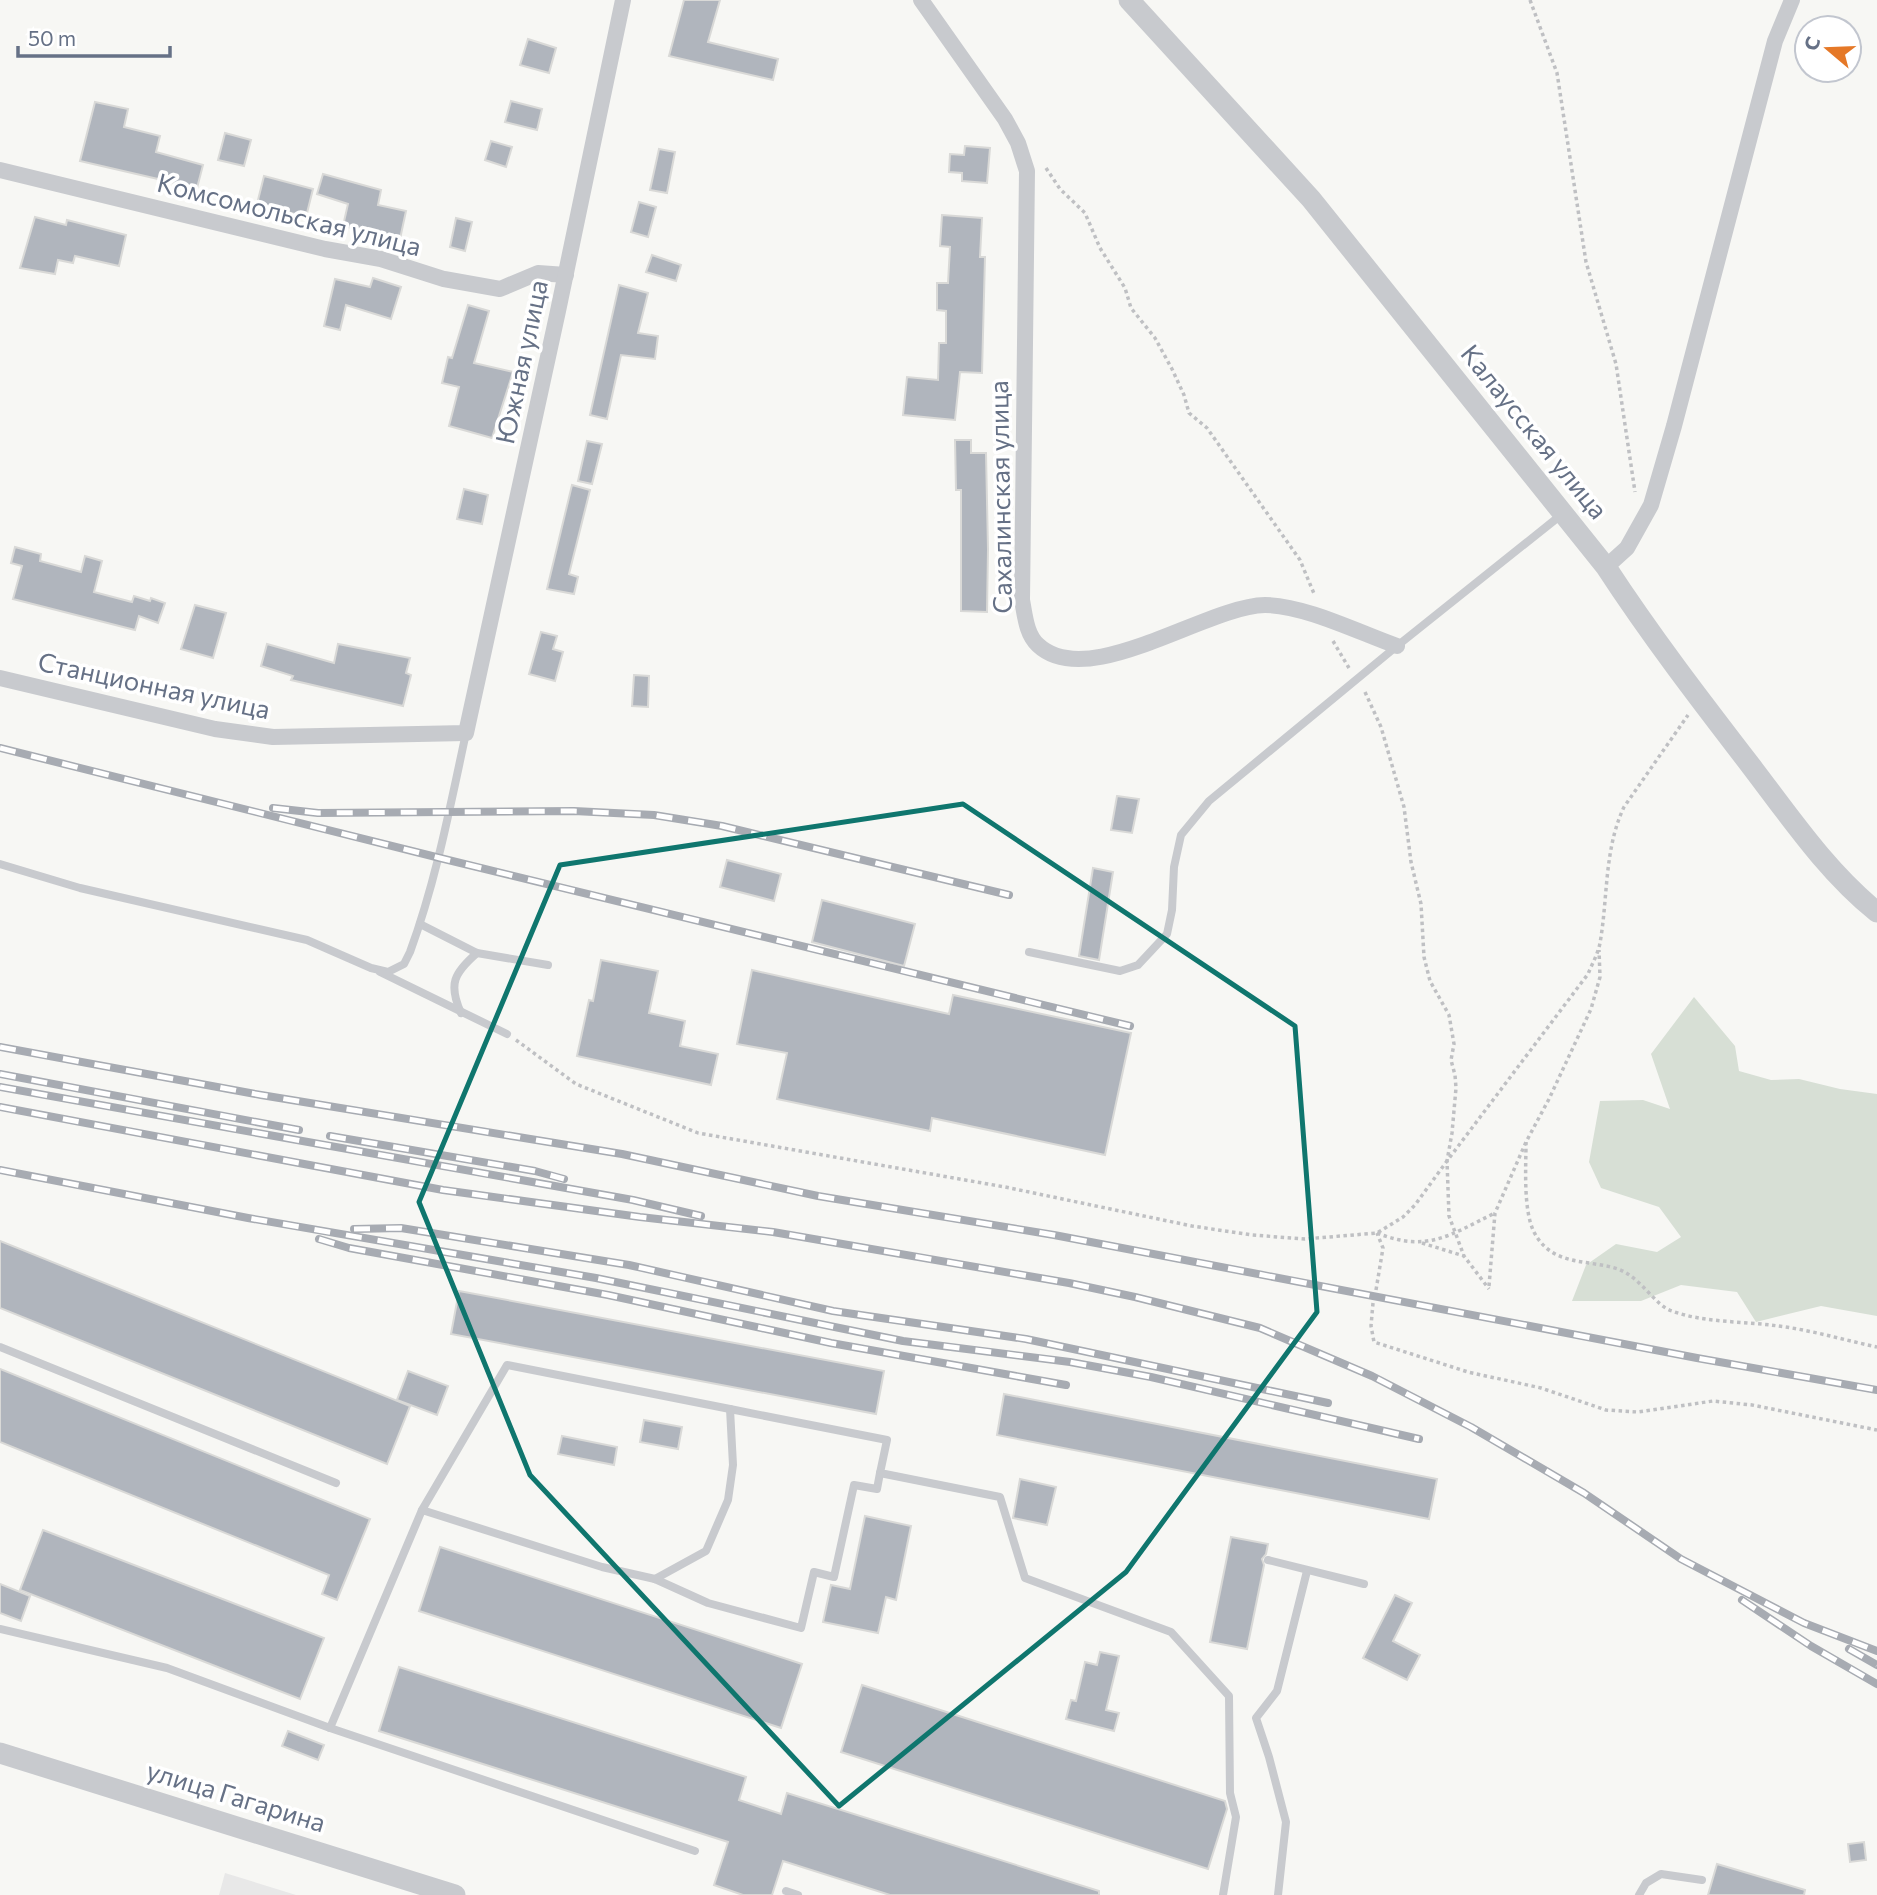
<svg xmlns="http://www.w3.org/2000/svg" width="1877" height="1895" font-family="Commissioner,sans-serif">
	<rect width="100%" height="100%" fill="#f7f7f4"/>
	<polygon fill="#e8e8e8" points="225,1873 296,1895 219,1895"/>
	<polygon fill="#d7dfd5" points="1694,997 1735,1046 1739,1071 1771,1080 1799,1079 1840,1089 1877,1094 1877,1316 1821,1306 1756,1322 1737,1292 1681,1285 1641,1301 1572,1301 1586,1265 1616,1244 1657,1252 1681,1237 1659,1207 1601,1188 1589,1162 1600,1101 1643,1100 1670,1109 1651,1054"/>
	<g fill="#b0b5bd" stroke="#d9d9d7" stroke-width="2">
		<polygon points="684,0 720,0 708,42 778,59 773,80 669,56"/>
		<polygon points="528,39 556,48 549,73 520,65"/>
		<polygon points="511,101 542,109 537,130 505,122"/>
		<polygon points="95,102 128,109 124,127 160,136 156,152 203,165 197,188 80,161"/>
		<polygon points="225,133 251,140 244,166 218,160"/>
		<polygon points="491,141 512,147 506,167 485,160"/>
		<polygon points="965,146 990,148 987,183 962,181 962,173 949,172 950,154 964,155"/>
		<polygon points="659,149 675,152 667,193 650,190"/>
		<polygon points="323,174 381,190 378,205 406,211 400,239 343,226 348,204 317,194"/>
		<polygon points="264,176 313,189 306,217 257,204"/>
		<polygon points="639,202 656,207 648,237 631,232"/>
		<polygon points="942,215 982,218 980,257 985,257 982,373 960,372 955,420 903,415 907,377 938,380 939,343 946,343 946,311 937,310 937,283 948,283 950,247 940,246"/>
		<polygon points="35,217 66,225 67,220 126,235 119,266 75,256 73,263 58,260 55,274 20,268"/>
		<polygon points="456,218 472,222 465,251 450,247"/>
		<polygon points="652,255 681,265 676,281 646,272"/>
		<polygon points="373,278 401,287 391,319 346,305 340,330 324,326 335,279 370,287"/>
		<polygon points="619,285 648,293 638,333 658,336 655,359 621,355 607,419 590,415"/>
		<polygon points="468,305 489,311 474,363 513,372 492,438 449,426 459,387 442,383 448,357 452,358"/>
		<polygon points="955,440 971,440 971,453 986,453 988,549 987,612 961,611 961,490 956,490"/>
		<polygon points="587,441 602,444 592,484 578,481"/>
		<polygon points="572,485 590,490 569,574 578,577 574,594 547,589"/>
		<polygon points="464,489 488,495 482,524 457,519"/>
		<polygon points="15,547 41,554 40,561 81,572 85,556 102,561 94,592 132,602 134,596 150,601 151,598 165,603 158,623 139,616 135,630 13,599 22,566 11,563"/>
		<polygon points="195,605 226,613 213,658 181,649"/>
		<polygon points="541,632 557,636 553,649 563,652 555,681 529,674"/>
		<polygon points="267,644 334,663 338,644 410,658 406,673 411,675 403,706 291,680 293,676 261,666"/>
		<polygon points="634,675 649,676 648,707 632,706"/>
		<polygon points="1117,796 1139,799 1132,833 1111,830"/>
		<polygon points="727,860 781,874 774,901 720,887"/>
		<polygon points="1093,868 1113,872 1099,960 1079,956"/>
		<polygon points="822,900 915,924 904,966 812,942"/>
		<polygon points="601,960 658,971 649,1013 685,1021 680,1046 718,1054 711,1085 577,1056 589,1000 593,1001"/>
		<polygon points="752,970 949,1014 953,995 1131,1033 1105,1155 932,1118 930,1131 777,1099 787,1053 737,1044"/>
		<polygon points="0,1241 410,1406 387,1464 0,1308"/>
		<polygon points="459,1291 884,1371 876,1414 451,1334"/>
		<polygon points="0,1369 370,1519 337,1600 322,1594 329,1575 0,1442"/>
		<polygon points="408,1371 448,1386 437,1415 397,1400"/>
		<polygon points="1004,1394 1437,1479 1429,1519 997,1435"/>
		<polygon points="644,1420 682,1427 678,1449 640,1442"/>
		<polygon points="562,1436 617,1447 614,1465 558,1454"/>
		<polygon points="1020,1479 1056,1487 1047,1525 1013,1518"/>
		<polygon points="865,1516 911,1526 896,1600 886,1597 878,1633 823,1622 831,1585 850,1589"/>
		<polygon points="43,1530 324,1638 300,1699 20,1590"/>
		<polygon points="1231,1537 1268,1544 1266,1554 1262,1559 1264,1565 1247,1649 1210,1642"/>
		<polygon points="440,1547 802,1664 781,1728 419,1611"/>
		<polygon points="0,1584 30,1596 21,1621 0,1613"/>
		<polygon points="1395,1595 1412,1603 1393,1641 1420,1655 1407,1680 1363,1658"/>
		<polygon points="1100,1652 1119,1656 1106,1710 1119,1713 1114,1731 1066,1719 1071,1700 1076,1701 1085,1662 1097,1665"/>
		<polygon points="399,1667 746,1777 739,1800 781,1814 787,1793 1099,1891 1099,1895 890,1895 783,1861 772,1895 743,1895 714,1885 728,1842 379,1731"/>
		<polygon points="862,1685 1225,1801 1227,1809 1208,1869 841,1752"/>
		<polygon points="288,1731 324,1745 318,1760 282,1746"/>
		<polygon points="1864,1842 1866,1860 1850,1862 1848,1844"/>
		<polygon points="1717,1864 1805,1890 1804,1895 1708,1895"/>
	</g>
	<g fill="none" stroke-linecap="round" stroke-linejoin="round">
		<g stroke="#bfc0c3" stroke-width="3.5" stroke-dasharray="3.5 3.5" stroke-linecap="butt">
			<polyline points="1530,0 1557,73 1586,262 1616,364 1635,492"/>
			<polyline points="1046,168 1060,189 1085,213 1100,248 1125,288 1131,308 1155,338 1172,369 1184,395 1189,413 1207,428 1300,560 1315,596"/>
			<polyline points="1333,641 1349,668"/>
			<polyline points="1365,692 1381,727 1404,807 1411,862 1421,904 1424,957 1430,981 1449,1015 1454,1044 1451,1060 1455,1075 1456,1088 1452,1133 1447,1161 1449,1216 1464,1256 1489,1289"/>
			<path d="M516 1040 576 1084 698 1133 1005 1187 1192 1226 1252 1235 1305 1239 1377 1233 1403 1217 1415 1205 1447 1161 1588 974C1592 964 1598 954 1600 943 1608 898 1604 849 1624 807L1688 715"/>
			<path d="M1526 1142C1526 1167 1523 1210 1534 1232 1552 1267 1588 1259 1618 1269 1642 1278 1655 1306 1672 1311 1704 1323 1744 1321 1778 1326 1811 1330 1844 1340 1877 1347"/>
			<path d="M1377 1233C1427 1253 1450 1235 1495 1213"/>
			<polyline points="1422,1243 1464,1256"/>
			<polyline points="1489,1286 1495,1213 1526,1142 1549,1099 1591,1009 1600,977 1599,950"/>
			<polyline points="1376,1290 1383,1248 1377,1233"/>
			<polyline points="1373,1303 1371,1326 1374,1342 1468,1372 1541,1388 1606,1410 1638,1412 1713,1401 1752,1405 1877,1430"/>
		</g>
		<g stroke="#c8cace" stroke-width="8">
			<path d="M0 864 80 888 307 940 371 968 388 972 404 964 410 952C436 881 450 807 466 733"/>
			<polyline points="420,924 477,953 548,965"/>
			<polyline points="1029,952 1120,971 1138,965 1167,934 1172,910 1174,867 1181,835 1209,801 1397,646 1561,515"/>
			<polyline points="380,972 507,1034"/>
			<path d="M461 1013C448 984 454 973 477 953"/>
			<polyline points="0,1347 336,1483"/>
			<polyline points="422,1510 507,1365 730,1409"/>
			<polyline points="1268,1560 1364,1584"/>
			<polyline points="655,1579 706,1551 728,1500 733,1465 730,1409 887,1440 880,1473 1000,1497 1025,1578 1171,1632 1229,1696 1230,1793 1236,1817 1223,1895"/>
			<polyline points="0,1629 167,1668 330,1728 422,1510 602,1567 655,1579 708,1603 801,1628 814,1572 834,1577 854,1485 877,1489 880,1473"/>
			<polyline points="330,1728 695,1851"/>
			<polyline points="786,1891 798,1895"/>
			<polyline points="1278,1895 1286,1822 1269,1757 1256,1718 1277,1691 1307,1571"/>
			<polyline points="1639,1895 1646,1883 1661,1874 1702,1880"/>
		</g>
		<g stroke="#c8cace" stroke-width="16">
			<path d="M921 0 1005 119 1018 143 1027 171 1022 600C1025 615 1026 634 1038 645 1088 692 1206 606 1265 605 1304 605 1360 633 1397 646"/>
			<polyline points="0,170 325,249 381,259 444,279 500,289 538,273 566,275"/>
			<polyline points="1606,567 1627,548 1651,505 1674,426 1775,41 1792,0"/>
			<polyline points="0,678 215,729 273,737 466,733 558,311 623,0"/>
		</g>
		<g stroke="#c8cace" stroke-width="21">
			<path d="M1129 0 1311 199 1606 567C1651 636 1701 701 1751 766 1790 817 1827 872 1877 912"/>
			<polyline points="0,1753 455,1895"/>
		</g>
		<defs>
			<g id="rail">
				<polyline points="0,748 440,858 1130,1026"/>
				<polyline points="273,808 318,813 574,811 654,815 722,826 1009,895"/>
				<polyline points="0,1047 261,1095 622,1154 818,1196 1054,1235 1697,1358 1877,1390"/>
				<polyline points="0,1074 299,1130"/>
				<polyline points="0,1087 633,1200 701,1216"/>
				<polyline points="0,1107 443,1190 640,1217 773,1232 1069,1283 1135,1297 1260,1328 1372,1376 1471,1427 1584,1493 1681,1559 1804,1623 1877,1651"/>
				<polyline points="330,1136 535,1171 564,1179"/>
				<polyline points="0,1170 248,1218 596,1278 903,1341 1070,1362 1151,1377 1419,1439"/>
				<polyline points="354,1229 401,1228 629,1265 833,1311 1026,1339 1328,1403"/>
				<polyline points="319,1239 349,1248 608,1295 831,1343 1066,1385"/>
				<polyline points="1742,1600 1811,1646 1877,1684"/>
				<polyline points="1849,1649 1877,1665"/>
			</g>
		</defs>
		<use href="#rail" stroke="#a7abb2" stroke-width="8"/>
		<use href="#rail" stroke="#fff" stroke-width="5" stroke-dasharray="16" stroke-linecap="butt"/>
	</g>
	<path fill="none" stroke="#0f766e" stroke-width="5" stroke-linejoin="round" d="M963 804 1295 1026 1317 1312 1126 1572 839 1806 530 1475 419 1202 560 865Z"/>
	<g text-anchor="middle" stroke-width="7" stroke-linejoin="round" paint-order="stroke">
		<g font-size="26" fill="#667186" stroke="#fff">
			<text transform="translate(289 215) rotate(14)" y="9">Комсомольская улица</text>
			<text transform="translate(522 362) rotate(-78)" y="9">Южная улица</text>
			<text transform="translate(1534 432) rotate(51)" y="9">Калаусская улица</text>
			<text transform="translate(1001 497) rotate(-91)" y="9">Сахалинская улица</text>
			<text transform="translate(154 686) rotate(12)" y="9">Станционная улица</text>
			<text transform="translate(236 1797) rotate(17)" y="9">улица Гагарина</text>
		</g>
	</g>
	<g transform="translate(1828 49) rotate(289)"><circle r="33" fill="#ffffff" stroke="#c2c6cf" stroke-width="2"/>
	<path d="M0-5L12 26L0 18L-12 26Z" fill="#e57827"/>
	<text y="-10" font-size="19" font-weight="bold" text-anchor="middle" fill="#667186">С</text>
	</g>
	<path d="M18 46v10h152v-10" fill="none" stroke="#667186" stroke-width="3.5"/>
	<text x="28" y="46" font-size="21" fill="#667186" stroke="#ffffff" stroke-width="5" paint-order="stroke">50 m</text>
</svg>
